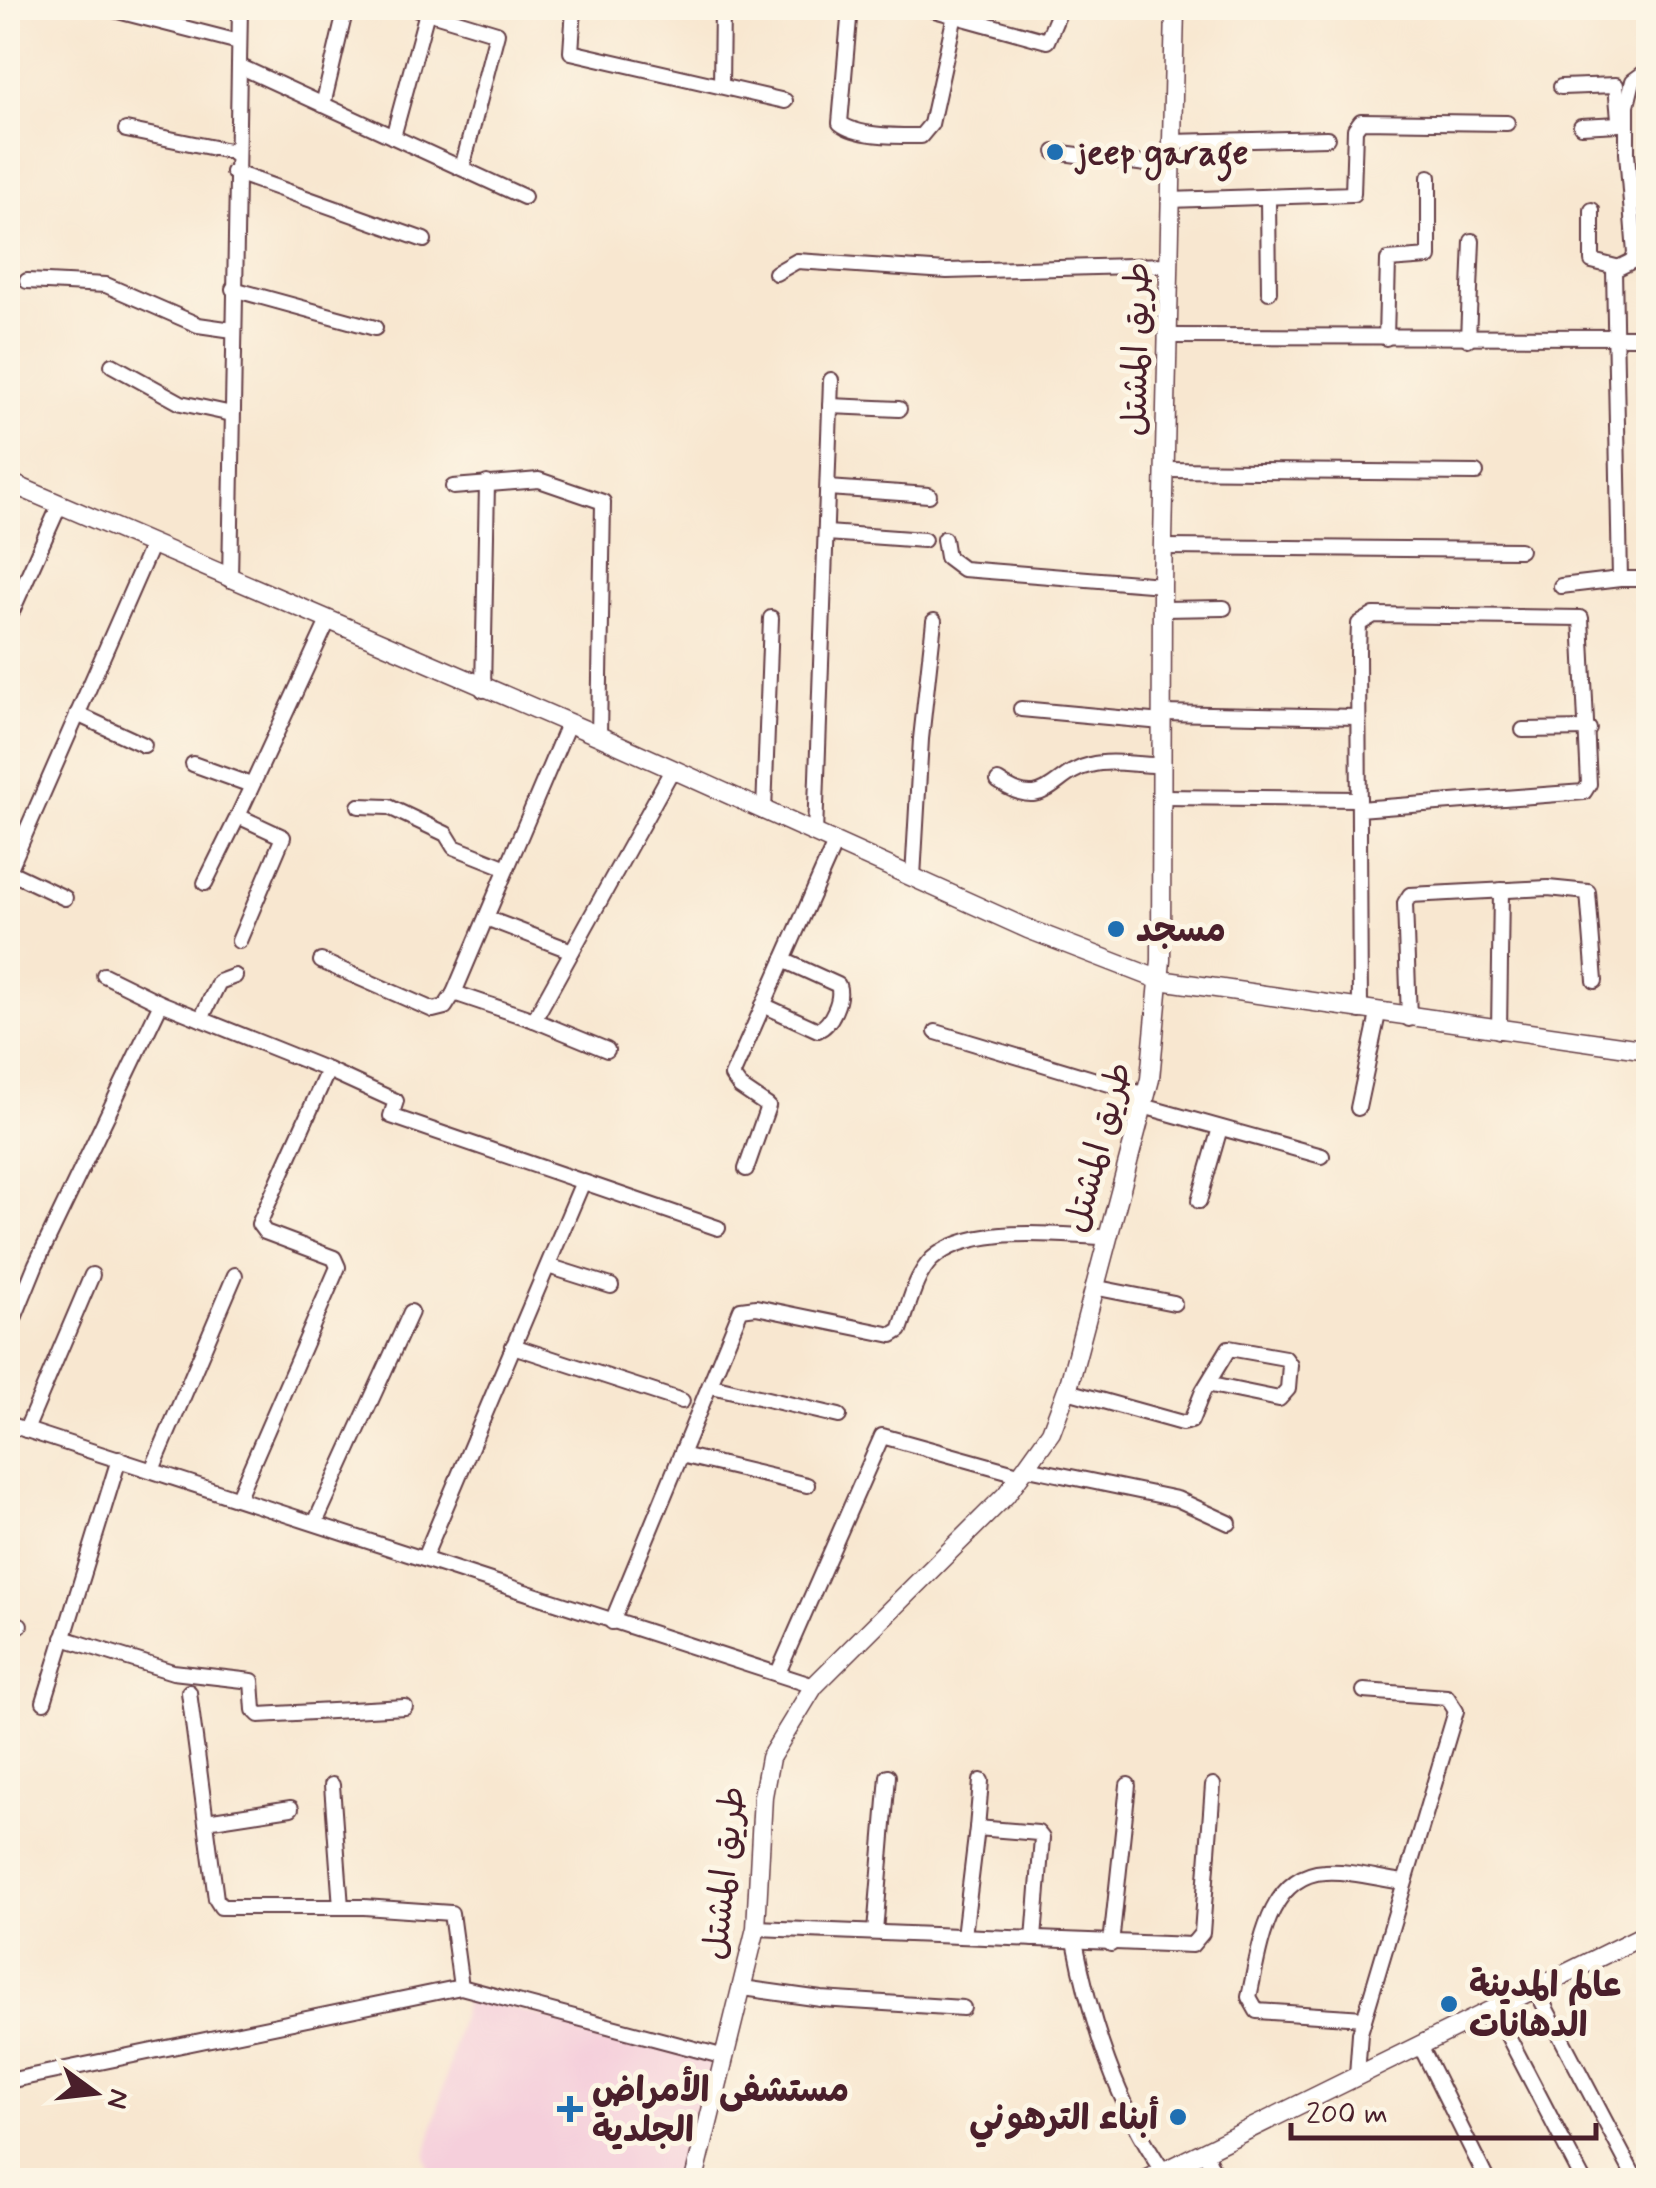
<svg xmlns="http://www.w3.org/2000/svg" width="1656" height="2188" font-family="Mynerve,'Playpen Sans Arabic',sans-serif">
	<rect width="100%" height="100%" fill="#fcf5e5"/>
	<filter id="ink" filterUnits="userSpaceOnUse"><feTurbulence type="fractalNoise" baseFrequency=".01" numOctaves="2"/><feDisplacementMap in="SourceGraphic" scale="20" xChannelSelector="R" yChannelSelector="G"/><feConvolveMatrix kernelMatrix="1 2 1 2 8 2 1 2 1" color-interpolation-filters="sRGB"/></filter>
	<filter id="wash" filterUnits="userSpaceOnUse"><feTurbulence type="fractalNoise" baseFrequency=".0048" numOctaves="4" result="noise"/><feDisplacementMap in="SourceGraphic" scale="40" xChannelSelector="R" yChannelSelector="G"/><feGaussianBlur stdDeviation="2.25" result="paint"/><feColorMatrix in="noise" values="0 0 0 0 0 0 0 0 0 0 0 0 0 0 0 0 0 1.4 0 .05"/><feComposite in="paint" operator="in"/></filter>
	<g filter="url(#wash)">
		<rect width="100%" height="100%" fill="#f8e7d0"/>
		<polygon fill="#f5cfdb" points="466,1996 716,2061 681,2180 432,2180 426,2156"/>
	</g>
	<g filter="url(#ink)">
		<g fill="none" stroke-linecap="round" stroke-linejoin="round">
			<defs>
				<g id="minor">
					<polyline points="106,8 239,42"/>
					<polyline points="414,8 497,33 462,168"/>
					<polyline points="574,8 571,52 785,101"/>
					<path d="M850 8 840 123C857 137 899 136 921 136L931 124 955 15"/>
					<polyline points="927,8 1047,41 1061,8"/>
					<polyline points="239,66 524,197"/>
					<polyline points="721,86 722,8"/>
					<polyline points="1561,87 1616,85 1619,119"/>
					<polyline points="323,105 346,8"/>
					<polyline points="1581,126 1619,124"/>
					<polyline points="126,130 234,152"/>
					<polyline points="393,137 427,12"/>
					<polyline points="1171,142 1327,138"/>
					<polyline points="1055,152 1169,167"/>
					<polyline points="233,172 424,240"/>
					<polyline points="1268,199 1269,292"/>
					<polyline points="1169,200 1353,194 1355,129 1361,121 1507,123"/>
					<polyline points="1592,210 1592,261 1616,267"/>
					<polyline points="776,273 797,261 947,271 1167,265"/>
					<polyline points="27,281 106,285 198,325 233,330"/>
					<polyline points="233,289 375,328"/>
					<polyline points="1168,336 1648,337"/>
					<polyline points="1386,338 1388,260 1429,257 1429,177"/>
					<polyline points="1468,339 1472,241"/>
					<polyline points="112,365 181,403 232,414"/>
					<polyline points="830,406 899,409"/>
					<polyline points="1166,470 1476,473"/>
					<polyline points="453,487 539,480 603,502 599,736"/>
					<polyline points="828,488 929,495"/>
					<polyline points="827,533 924,540"/>
					<polyline points="944,539 947,557 963,569 1162,585"/>
					<polyline points="1164,547 1520,550"/>
					<polyline points="1620,579 1648,579"/>
					<polyline points="230,580 240,8"/>
					<polyline points="1561,586 1620,579 1614,270 1632,261 1635,254 1627,153 1627,105 1633,81 1648,70"/>
					<polyline points="1162,609 1224,608"/>
					<polyline points="8,620 60,504"/>
					<polyline points="483,690 487,483"/>
					<polyline points="1021,709 1162,722"/>
					<polyline points="1162,713 1358,717"/>
					<polyline points="77,714 144,745"/>
					<polyline points="1523,730 1589,729"/>
					<polyline points="193,764 251,785"/>
					<path d="M998 781C1047 815 1052 773 1090 765 1113 759 1138 766 1162 765"/>
					<polyline points="1161,797 1359,799"/>
					<polyline points="359,806 389,807 446,834 454,847 507,868"/>
					<polyline points="1359,809 1584,792 1589,784 1581,618 1374,615 1359,624 1358,651 1360,1011"/>
					<polyline points="764,812 771,618"/>
					<polyline points="815,834 831,380"/>
					<polyline points="8,871 65,898"/>
					<polyline points="8,873 152,544"/>
					<polyline points="913,877 921,739 934,621"/>
					<polyline points="205,883 238,816"/>
					<polyline points="486,918 572,951"/>
					<polyline points="239,941 283,837 238,816 328,621"/>
					<polyline points="321,961 433,1010 445,1007 454,993 534,1020"/>
					<polyline points="104,975 161,1003"/>
					<polyline points="454,993 568,724"/>
					<path d="M763 1005 818 1030C831 1025 843 999 838 985L783 960"/>
					<polyline points="201,1019 219,982 235,976"/>
					<polyline points="1409,1019 1405,903 1410,895 1548,888 1588,892 1595,981"/>
					<polyline points="1499,1031 1501,890"/>
					<polyline points="936,1032 1146,1095"/>
					<polyline points="607,1050 534,1020 672,770"/>
					<polyline points="328,1070 396,1101 391,1116 718,1228"/>
					<polyline points="1143,1106 1322,1156"/>
					<polyline points="1358,1108 1378,1014"/>
					<polyline points="746,1169 768,1106 740,1087 732,1076 835,843"/>
					<polyline points="1199,1201 1220,1128"/>
					<polyline points="548,1266 611,1286"/>
					<polyline points="1093,1287 1174,1303"/>
					<polyline points="8,1333 36,1264 161,1003 328,1070 259,1224 265,1232 334,1258 338,1267 238,1497"/>
					<polyline points="513,1346 682,1401"/>
					<polyline points="712,1386 839,1416"/>
					<polyline points="1067,1391 1182,1423 1191,1421 1203,1391 1229,1348 1285,1358 1290,1365 1288,1389 1279,1399 1211,1385"/>
					<polyline points="8,1424 814,1686"/>
					<polyline points="26,1430 92,1275"/>
					<polyline points="681,1455 807,1485"/>
					<polyline points="1028,1468 1177,1499 1229,1523"/>
					<polyline points="152,1470 235,1275"/>
					<polyline points="316,1521 411,1312"/>
					<polyline points="424,1558 582,1184"/>
					<polyline points="8,1621 20,1625"/>
					<path d="M612 1622 741 1309 756 1307 892 1335 900 1330C909 1307 914 1277 932 1259 972 1223 1058 1236 1107 1237"/>
					<polyline points="63,1638 173,1672 252,1681 254,1710 259,1715 405,1707"/>
					<polyline points="778,1673 882,1436 1022,1475"/>
					<polyline points="189,1692 216,1899 221,1907 364,1907 451,1913 461,1987"/>
					<polyline points="44,1702 119,1459"/>
					<polyline points="981,1781 977,1828 1038,1833 1042,1838 1034,1939"/>
					<polyline points="332,1785 341,1907"/>
					<polyline points="206,1821 291,1808"/>
					<polyline points="756,1928 1192,1945 1202,1933 1213,1785"/>
					<polyline points="875,1932 888,1776"/>
					<polyline points="964,1936 977,1828"/>
					<path d="M1075 1941C1091 2023 1116 2103 1164 2172"/>
					<polyline points="1111,1944 1128,1785"/>
					<polyline points="743,1988 821,1999 963,2008"/>
					<polyline points="1536,1990 1636,2180"/>
					<polyline points="1495,2011 1583,2180"/>
					<path d="M1364 2018 1257 2011 1249 1997C1259 1954 1266 1875 1325 1872 1349 1870 1379 1879 1403 1882"/>
					<polyline points="1420,2045 1487,2180"/>
					<polyline points="1357,2075 1360,2033 1456,1711 1447,1697 1364,1691"/>
					<polyline points="8,2081 461,1987 725,2057"/>
					<polyline points="1205,2152 1217,2180"/>
				</g>
				<g id="major">
					<polyline points="8,482 599,736 1028,929 1160,980 1648,1050"/>
					<polyline points="694,2180 756,1928 763,1796 770,1758 814,1686 1006,1495 1051,1432 1070,1381 1150,1079 1161,960 1162,585 1175,8"/>
					<polyline points="1146,2180 1648,1933"/>
				</g>
			</defs>
			<use href="#minor" stroke="#643d44" stroke-width="18"/>
			<use href="#major" stroke="#643d44" stroke-width="21"/>
			<use href="#minor" stroke="#fff" stroke-width="14"/>
			<use href="#major" stroke="#fff" stroke-width="18"/>
		</g>
	</g>
	<g fill="#1f6fb2" stroke="#fcf5e5" stroke-width="4">
		<circle cx="1055" cy="152" r="10"/>
		<circle cx="1116" cy="929" r="10"/>
		<circle cx="1449" cy="2004" r="10"/>
		<path d="M565 2094h10v10h10v10h-10v10h-10v-10h-10v-10h10z"/>
		<circle cx="1178" cy="2117" r="10"/>
	</g>
	<g text-anchor="middle" stroke-width="10" stroke-linejoin="round" paint-order="stroke">
		<g font-size="35" font-weight="bold" fill="#4a1f2b" stroke="#fcf5e5" text-anchor="start">
			<text x="1075" y="164">jeep garage</text>
			<text x="1136" y="941">مسجد</text>
			<text x="1469" y="1996">عالم المدينة<tspan x="1469" dy="40">الدهانات</tspan></text>
			<text x="592" y="2101">مستشفى الأمراض<tspan x="592" dy="40">الجلدية</tspan></text>
			<text x="1158" y="2129" text-anchor="end">أبناء الترهوني</text>
		</g>
		<g font-size="35" fill="#4a1f2b" stroke="#fcf5e5">
			<text transform="translate(1135 349) rotate(-89)" y="12">طريق المشتل</text>
			<text transform="translate(1097 1147) rotate(-75)" y="12">طريق المشتل</text>
			<text transform="translate(723 1873) rotate(-84)" y="12">طريق المشتل</text>
		</g>
	</g>
	<rect width="1656" height="2188" fill="none" stroke="#fcf5e5" stroke-width="40"/>
	<g transform="translate(95 2093) rotate(105)" stroke="#fcf5e5" stroke-width="8" paint-order="stroke">
	<path d="M0-8L18 38L0 25L-18 38Z" fill="#4a1f2b"/>
	<text y="-15" font-size="28" font-weight="bold" text-anchor="middle" fill="#4a1f2b">N</text>
	</g>
	<path d="M1291 2123v15h305v-15" fill="none" stroke="#4a1f2b" stroke-width="5"/>
	<text x="1306" y="2123" font-size="30" fill="#4a1f2b" stroke="#fcf5e5" stroke-width="8" paint-order="stroke">200 m</text>
</svg>
